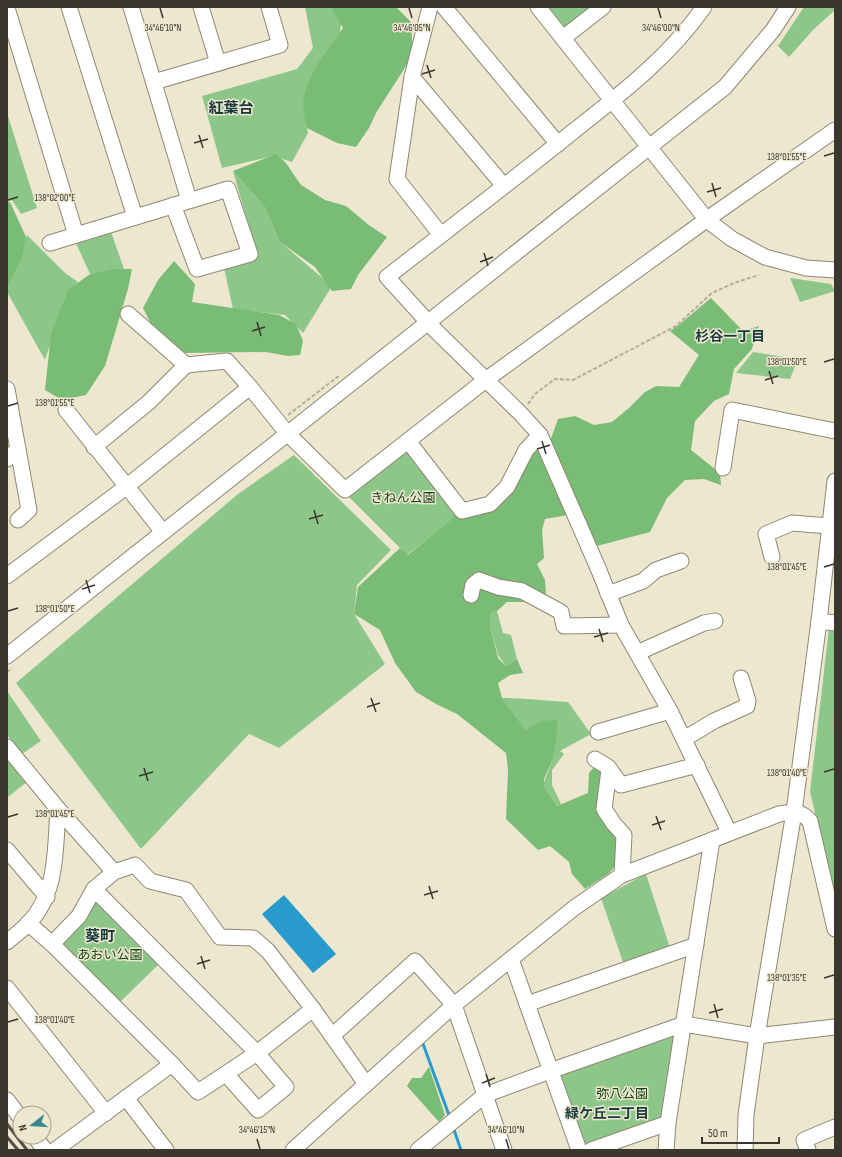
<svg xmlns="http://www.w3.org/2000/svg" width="842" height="1157" font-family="'Sofia Sans Condensed','Noto Sans JP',sans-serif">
	<rect width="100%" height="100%" fill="#eee7d0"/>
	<g fill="#8dc689">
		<polygon points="305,7 337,7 342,16 339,40 303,105 308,133 292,162 273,156 222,168 202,96 297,69 313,48"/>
		<polygon points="544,7 595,7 566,29 561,29"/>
		<polygon points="804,7 835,7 835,10 813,30 789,57 778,46"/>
		<polygon points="7,113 37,208 21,214 12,200 7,202"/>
		<polygon points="233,171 264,206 280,242 332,286 303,333 285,315 233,309 224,268 258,258"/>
		<polygon points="110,229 124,269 90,274 75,241"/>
		<polygon points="27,235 65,273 78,282 67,293 45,360 7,292 7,287"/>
		<polygon points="790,278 831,284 835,291 800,302"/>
		<polygon points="753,352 798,359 790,379 736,373"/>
		<polygon points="408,441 461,513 407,555 345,493"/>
		<polygon points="294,455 391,550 357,585 354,614 385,664 279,748 249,734 141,849 16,683 238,494"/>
		<polygon points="492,611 497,611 503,633 511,635 517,659 506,666 498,655 490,625"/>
		<polygon points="829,628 835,629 835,897 810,792"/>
		<polygon points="7,691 41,741 22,754 7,735"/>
		<path d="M502 698C524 698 546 701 568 702L591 734 560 751 564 754 552 770V785L561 804 557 806 544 787V782L553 759 557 720 526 732Z"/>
		<polygon points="7,756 27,782 8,797 7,796"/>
		<polygon points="646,874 670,948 624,965 601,898"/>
		<polygon points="97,900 160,963 118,1004 60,946"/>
		<polygon points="672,1035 676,1037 662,1120 584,1146 560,1078 562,1074"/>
	</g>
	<g fill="#79bc75">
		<path d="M331 7H396L411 22 413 55 376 113 369 128 356 147 337 143 307 128C305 120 303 111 303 104 306 75 327 51 343 28Z"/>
		<polygon points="276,154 286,163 301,185 325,200 346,206 370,226 387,237 358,275 351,289 332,291 315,267 280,242 264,206 233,171"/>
		<polygon points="7,202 10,202 26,237 22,257 7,288"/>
		<polygon points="174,261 195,284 192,302 279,315 296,324 303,341 300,355 288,356 266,352 185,353 151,324 143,308 158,280"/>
		<polygon points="115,269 132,269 128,289 105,366 86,395 62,400 45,390 51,334 68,290 90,274"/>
		<path d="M711 298 743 331 759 326 752 349 734 369 729 394 714 401 695 421 691 450 720 473 721 485 704 479 685 480 667 498 650 532 593 547 547 450 558 419 575 416 594 425 612 422 629 408 645 392 656 386 679 387 699 355 670 331C685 321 697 309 711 298Z"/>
		<polygon points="542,440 574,514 545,519 542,530 544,558 537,564 545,580 546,596 526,602 507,602 497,611 492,611 490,625 498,658 506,666 517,659 523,673 510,675 498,683 502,698 526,731 540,721 557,720 557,734 553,759 544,779 544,787 557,806 588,793 589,773 598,762 607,770 614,824 621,849 613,869 608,874 585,889 572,874 569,862 550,846 538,850 506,819 508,770 506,753 457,714 436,704 416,692 395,663 380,630 354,614 358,587 400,548 408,555 462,511 500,494"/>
		<polygon points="429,1067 445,1115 439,1122 407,1086 412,1078 421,1078"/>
	</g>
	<polygon fill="#289acb" points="284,895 336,954 313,973 262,914"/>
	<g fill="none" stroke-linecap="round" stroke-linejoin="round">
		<g stroke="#289acb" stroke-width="3">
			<polyline points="422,1041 450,1118"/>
			<polyline points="453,1127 461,1150"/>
		</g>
		<defs>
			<g id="minor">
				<polyline points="69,7 135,217"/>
				<polyline points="131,7 189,200"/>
				<polyline points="201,7 218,63"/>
				<polyline points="430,7 412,77 397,179 441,235"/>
				<polyline points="444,7 558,144"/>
				<polyline points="538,7 707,220 732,239 765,257 806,268 835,270"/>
				<path d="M704 7C670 56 622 93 575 130 513 180 450 228 387 277L436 331 521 414 540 435 598 568 621 625 670 711 729 832"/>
				<polyline points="7,8 76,235"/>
				<polyline points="563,38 603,7"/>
				<polyline points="412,77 504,186"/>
				<polyline points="154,82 280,45 269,7"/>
				<polyline points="50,243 228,189 250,254 197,269 173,205"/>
				<polyline points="128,314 186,365 227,361 250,387 287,433 345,490 487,379 713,215 835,130"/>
				<polyline points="7,389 18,449"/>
				<polyline points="66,410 163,532"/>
				<polyline points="408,441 462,511 490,504 507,487 526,450 540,435"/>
				<polyline points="94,447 149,402 186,365"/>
				<polyline points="7,459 18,449 29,510 18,520"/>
				<polyline points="723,468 732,410 835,431"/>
				<polyline points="772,557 766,534 792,523 829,526"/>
				<polyline points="7,576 126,487 250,387"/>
				<polyline points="608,594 643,581 656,570 681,561"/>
				<polyline points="471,595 473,585 479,580 498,587 522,591 561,612 564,626 621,625"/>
				<polyline points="819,621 835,623"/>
				<polyline points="637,653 704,623 715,621"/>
				<polyline points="7,656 725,87 773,30 788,7"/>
				<polyline points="598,732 670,711"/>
				<polyline points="684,739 714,721 747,706 748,701 741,678"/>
				<path d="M7 747 58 809C55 849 58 893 28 924 22 930 14 936 7 942"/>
				<polyline points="595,759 608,767 621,785 697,765"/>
				<polyline points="609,770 604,809 614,824 624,835 622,875"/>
				<polyline points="58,809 114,872"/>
				<polyline points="7,850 47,897"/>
				<polyline points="94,889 257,1053 286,1087 258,1110 226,1074"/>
				<polyline points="28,923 52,944 172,1064 198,1092 257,1053 313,1009 366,1084"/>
				<polyline points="52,944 79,916 94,889 114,872 135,865 150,881 186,890 220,937 253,938 268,951 313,1009"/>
				<polyline points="511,959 579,1150"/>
				<polyline points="7,988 106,1113"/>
				<polyline points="527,1004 696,945"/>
				<polyline points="332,1036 415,961 454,1005 504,1150"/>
				<polyline points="126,1098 166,1150"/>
				<polyline points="7,1100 20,1117"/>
				<polyline points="35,1137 45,1150"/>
				<polyline points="55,1150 172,1064"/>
				<path d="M293 1150 454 1005 574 908 622 875 779 814C792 812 800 810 810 821L835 929"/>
				<polyline points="418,1150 485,1095 550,1071 684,1024 757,1036 835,1027"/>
				<polyline points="591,1150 668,1123"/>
				<polyline points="666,1150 668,1123 712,840"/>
				<polyline points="745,1150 746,1115 757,1036 794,812 819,621 835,481"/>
				<polyline points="808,1150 804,1140 835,1127"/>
			</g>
		</defs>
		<use href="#minor" stroke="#8e8873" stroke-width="17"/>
		<g stroke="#b3ae9b" stroke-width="2" stroke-dasharray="4 2" stroke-linecap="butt">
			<polyline points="528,404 535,394 555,379 573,380 676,326 712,293 734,283 759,275"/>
			<polyline points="288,415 340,375"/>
			<polyline points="7,672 12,668"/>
			<polyline points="835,708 832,720 835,735"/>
		</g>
		<use href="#minor" stroke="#fff" stroke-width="15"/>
		<g stroke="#545045" stroke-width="3">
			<polyline points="7,1124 27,1150"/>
			<polyline points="7,1137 18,1150"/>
		</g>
	</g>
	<path fill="none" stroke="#3a372e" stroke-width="1.5" d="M160 8 163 18M409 8 412 18M658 8 661 18M427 65 431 78M422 74 435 70M199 135 203 148M194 143 208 139M824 156 834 153M712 183 716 197M707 192 721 188M8 200 18 197M484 253 488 266M480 262 493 257M257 322 261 336M252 331 265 327M824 362 834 359M769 371 773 384M765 380 778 376M8 406 18 403M542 441 546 454M537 449 550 445M314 510 318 524M309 519 323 515M824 567 834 564M86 580 90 593M82 589 95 585M8 611 18 608M599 629 603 642M594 637 608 633M371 698 376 712M367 707 380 703M144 768 148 781M824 772 834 769M139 776 153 772M656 816 661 830M8 817 18 814M652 825 665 821M429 886 433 899M424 895 438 891M201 956 205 969M197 964 210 960M824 978 834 975M714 1004 718 1018M709 1013 723 1009M8 1022 18 1019M486 1074 490 1087M482 1083 495 1078M257 1139 260 1149M506 1139 509 1149"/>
	<g text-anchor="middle" stroke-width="3" stroke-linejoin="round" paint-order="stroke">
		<g font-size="13" fill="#184617" stroke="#eee7d0">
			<text x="403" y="502">きねん公園</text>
			<text x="110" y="959">あおい公園</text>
			<text x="622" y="1098">弥八公園</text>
		</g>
		<g font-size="14" font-weight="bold" fill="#173a3c" stroke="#eee7d0">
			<text x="730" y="341">杉谷一丁目</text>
			<text x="607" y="1118">緑ケ丘二丁目</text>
		</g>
		<g font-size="15" font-weight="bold" fill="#173a3c" stroke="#eee7d0">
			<text x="231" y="113">紅葉台</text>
			<text x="100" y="941">葵町</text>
		</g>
	</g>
	<g font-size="10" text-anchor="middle" fill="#3a372e" stroke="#eee7d0" stroke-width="3" stroke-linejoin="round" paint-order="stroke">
		<text x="163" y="31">34°46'10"N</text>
		<text x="412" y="31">34°46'05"N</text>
		<text x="661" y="31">34°46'00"N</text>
		<text x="787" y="160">138°01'55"E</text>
		<text x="55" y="201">138°02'00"E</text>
		<text x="787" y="365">138°01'50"E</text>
		<text x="55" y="406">138°01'55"E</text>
		<text x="787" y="570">138°01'45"E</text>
		<text x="55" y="612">138°01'50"E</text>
		<text x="787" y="776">138°01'40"E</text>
		<text x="55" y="817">138°01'45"E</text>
		<text x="787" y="981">138°01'35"E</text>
		<text x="55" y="1023">138°01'40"E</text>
		<text x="257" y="1133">34°46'15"N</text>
		<text x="506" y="1133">34°46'10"N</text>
	</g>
	<rect width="842" height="1157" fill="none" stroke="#3a372e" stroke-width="16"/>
	<g transform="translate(32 1125) rotate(253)"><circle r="19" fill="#eee7d0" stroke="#a6a18f"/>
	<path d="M0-3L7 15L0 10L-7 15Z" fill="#3e8689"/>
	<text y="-6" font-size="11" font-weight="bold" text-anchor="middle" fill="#3a372e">N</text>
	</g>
	<path d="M702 1137v6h77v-6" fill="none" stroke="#3a372e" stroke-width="2"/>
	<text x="708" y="1137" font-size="12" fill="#3a372e" stroke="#eee7d0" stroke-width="3" paint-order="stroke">50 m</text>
</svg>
